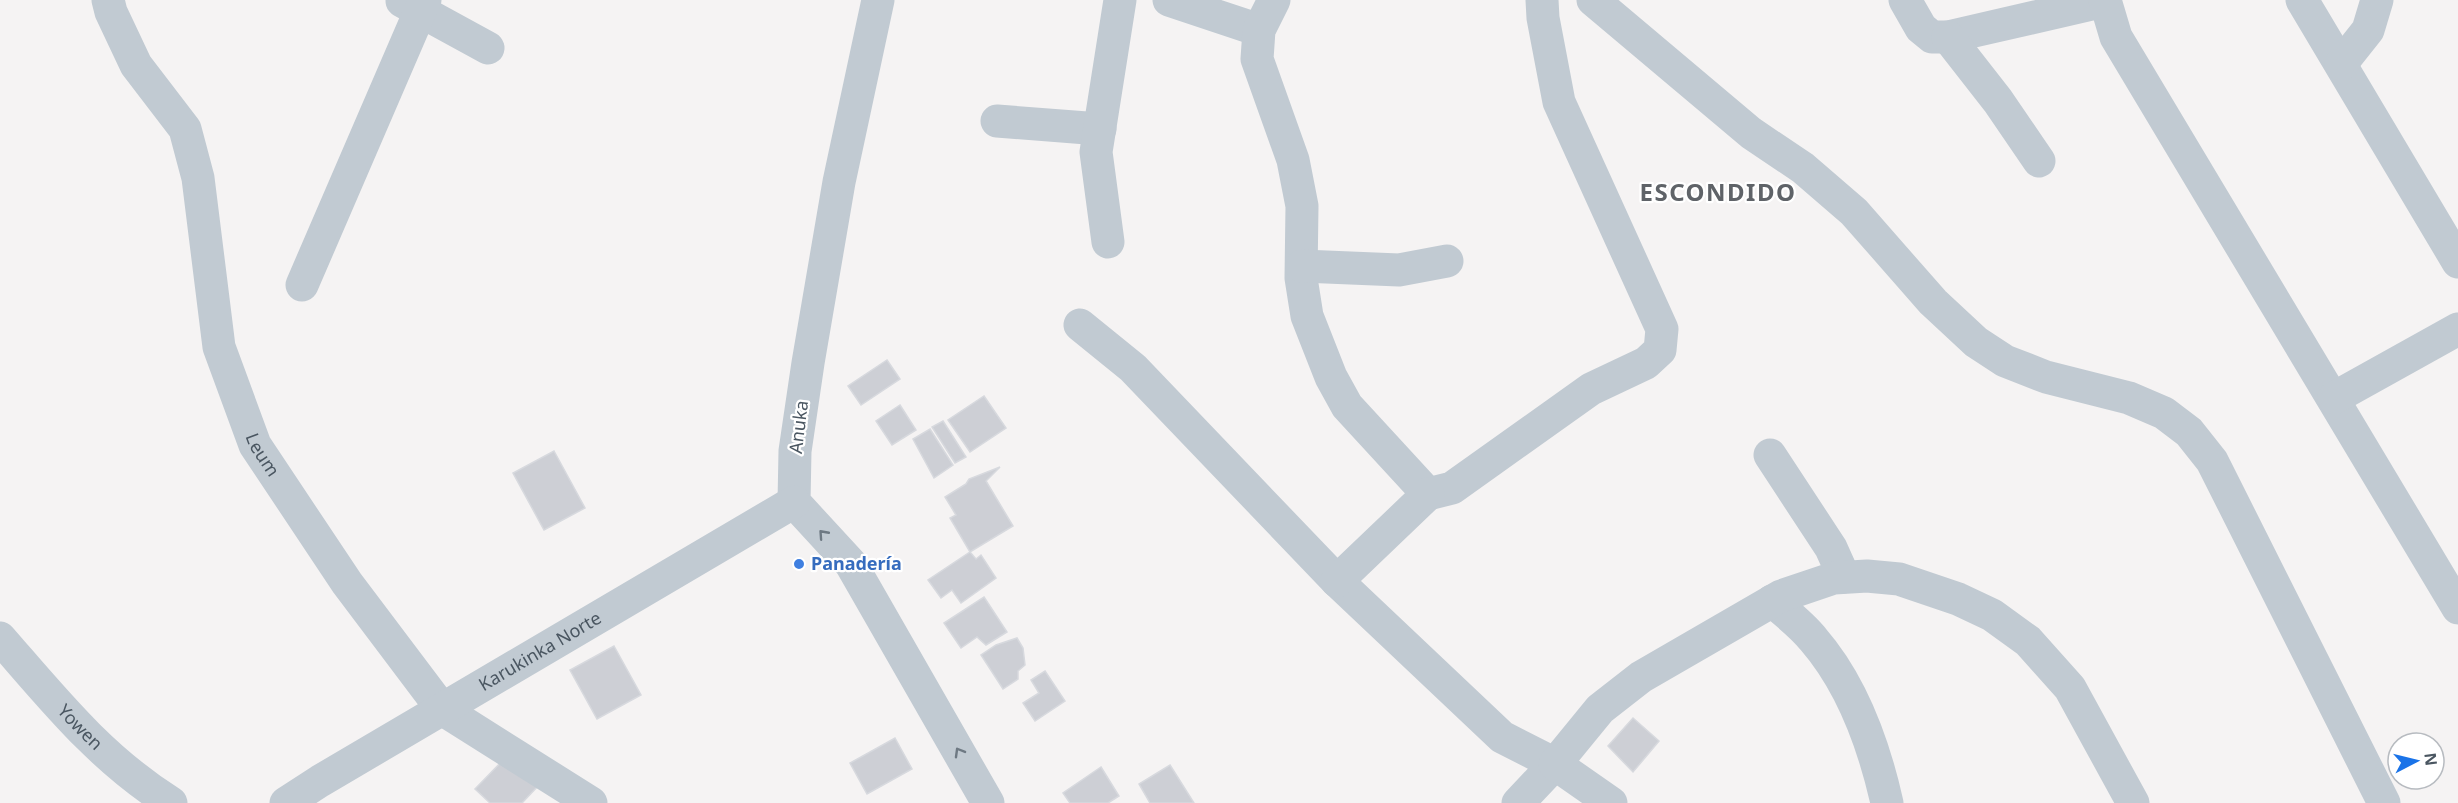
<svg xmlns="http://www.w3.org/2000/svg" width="2458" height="803" font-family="'Noto Sans',sans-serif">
	<rect width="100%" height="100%" fill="#f5f3f3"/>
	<g fill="#cdcfd5" stroke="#d7d9de" stroke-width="1.5">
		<polygon points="887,360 900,379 861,405 848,386"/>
		<polygon points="984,396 1006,428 970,452 948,420"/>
		<polygon points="900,405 916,430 892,445 876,421"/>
		<polygon points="943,421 966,457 955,463 932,427"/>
		<polygon points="930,429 953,465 934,478 913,439"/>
		<polygon points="554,451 585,508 544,530 513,473"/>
		<polygon points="1000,467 986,481 1013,526 970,552 950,518 956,515 945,497 966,484 969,479"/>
		<polygon points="970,552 976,559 981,555 996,578 961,603 952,590 941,598 928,580"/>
		<polygon points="984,597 1007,632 986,645 977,637 961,648 944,623"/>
		<polygon points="1017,638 1023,648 1025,665 1018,671 1018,679 1003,689 981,655 996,645"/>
		<polygon points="614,646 641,695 597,719 570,670"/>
		<polygon points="1045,671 1065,701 1035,721 1023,703 1039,693 1031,680"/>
		<polygon points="1633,718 1659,741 1633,772 1608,746"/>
		<polygon points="895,738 912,769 867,794 850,763"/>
		<polygon points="507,756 539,785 522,803 490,803 475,789"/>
		<polygon points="1170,765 1194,803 1150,803 1139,784"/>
		<polygon points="1101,767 1119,796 1108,803 1070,803 1063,793"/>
	</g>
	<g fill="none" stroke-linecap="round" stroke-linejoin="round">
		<g stroke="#c1cad2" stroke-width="33">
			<path id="s1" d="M108 0 111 12 136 65 185 129 198 178 219 347 255 445 347 583 442 709 591 803"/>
			<polyline points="878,0 839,182 808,363 795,451 794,502 851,564 988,803"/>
			<polyline points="1169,0 1259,30"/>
			<polyline points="1274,0 1259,30 1257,59 1293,160 1302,206 1301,278 1307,316 1331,377 1347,406 1428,494 1452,488 1591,389 1646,363 1660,350 1662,329 1559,102 1543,18 1542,0"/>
			<polyline points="1593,0 1751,133 1803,168 1854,212 1933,302 1976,342 2005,361 2046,377 2129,398 2164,413 2189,432 2212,461 2384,803"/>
			<polyline points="1905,0 1921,28 1932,37 1948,37 2105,1"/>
			<polyline points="2105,0 2116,37 2458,608"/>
			<polyline points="2302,0 2458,262"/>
			<polyline points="402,1 488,48"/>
			<polyline points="1948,37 1998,101 2039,161"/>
			<polyline points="2341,64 2368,30 2377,0"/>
			<polyline points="997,121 1100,129"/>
			<polyline points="1108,242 1096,152 1120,0"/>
			<polyline points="1302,266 1399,270 1447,261"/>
			<polyline points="302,285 425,0"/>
			<polyline points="1080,325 1133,368 1337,581 1502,737 1555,764 1518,803"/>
			<polyline points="2334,398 2458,329"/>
			<polyline points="1770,455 1831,548 1844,577"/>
			<polyline points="1337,581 1428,494"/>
			<path d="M1772 601C1786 613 1802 625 1813 639 1853 685 1874 745 1887 803"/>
			<path id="s2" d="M0 638C55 701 100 758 171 803"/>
			<path id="s3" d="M286 803 320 781 794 502"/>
			<polyline points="1611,803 1555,764 1600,709 1641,677 1781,596 1834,578 1867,576 1899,579 1958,599 1992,615 2028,641 2070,688 2133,803"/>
		</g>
	</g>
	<defs><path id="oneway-chevron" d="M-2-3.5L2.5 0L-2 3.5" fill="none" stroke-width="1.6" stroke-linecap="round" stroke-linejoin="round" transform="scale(1.5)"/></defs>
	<g stroke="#6e7983">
		<use href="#oneway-chevron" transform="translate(823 534) rotate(-132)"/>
		<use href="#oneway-chevron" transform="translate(959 752) rotate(-120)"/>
	</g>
	<circle fill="#3f7fe0" stroke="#fff" stroke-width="2" cx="799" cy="564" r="6"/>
	<g text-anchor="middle" stroke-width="4.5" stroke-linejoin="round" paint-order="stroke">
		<g font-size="18" fill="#4a5661" stroke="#fff">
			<text transform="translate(799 427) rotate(-83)" y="6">Anuka</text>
			<text dy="6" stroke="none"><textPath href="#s1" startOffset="489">Leum</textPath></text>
			<text dy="6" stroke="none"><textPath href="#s3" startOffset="296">Karukinka Norte</textPath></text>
			<text dy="6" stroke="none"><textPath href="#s2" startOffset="120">Yowen</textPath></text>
		</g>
		<g font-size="18" font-weight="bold" fill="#366cbe" stroke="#fff" text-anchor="start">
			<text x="811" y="570">Panadería</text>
		</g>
		<g font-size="24" font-weight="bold" letter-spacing="1.5" fill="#5f6368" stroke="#fff">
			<text x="1718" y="201">ESCONDIDO</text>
		</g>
	</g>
	<g transform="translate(2416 761) rotate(83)"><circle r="28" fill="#ffffff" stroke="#b7bbc0" stroke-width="1.5"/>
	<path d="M0-4.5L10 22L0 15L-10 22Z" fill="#1a73e8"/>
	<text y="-9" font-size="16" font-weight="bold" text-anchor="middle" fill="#4a5661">N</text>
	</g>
</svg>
